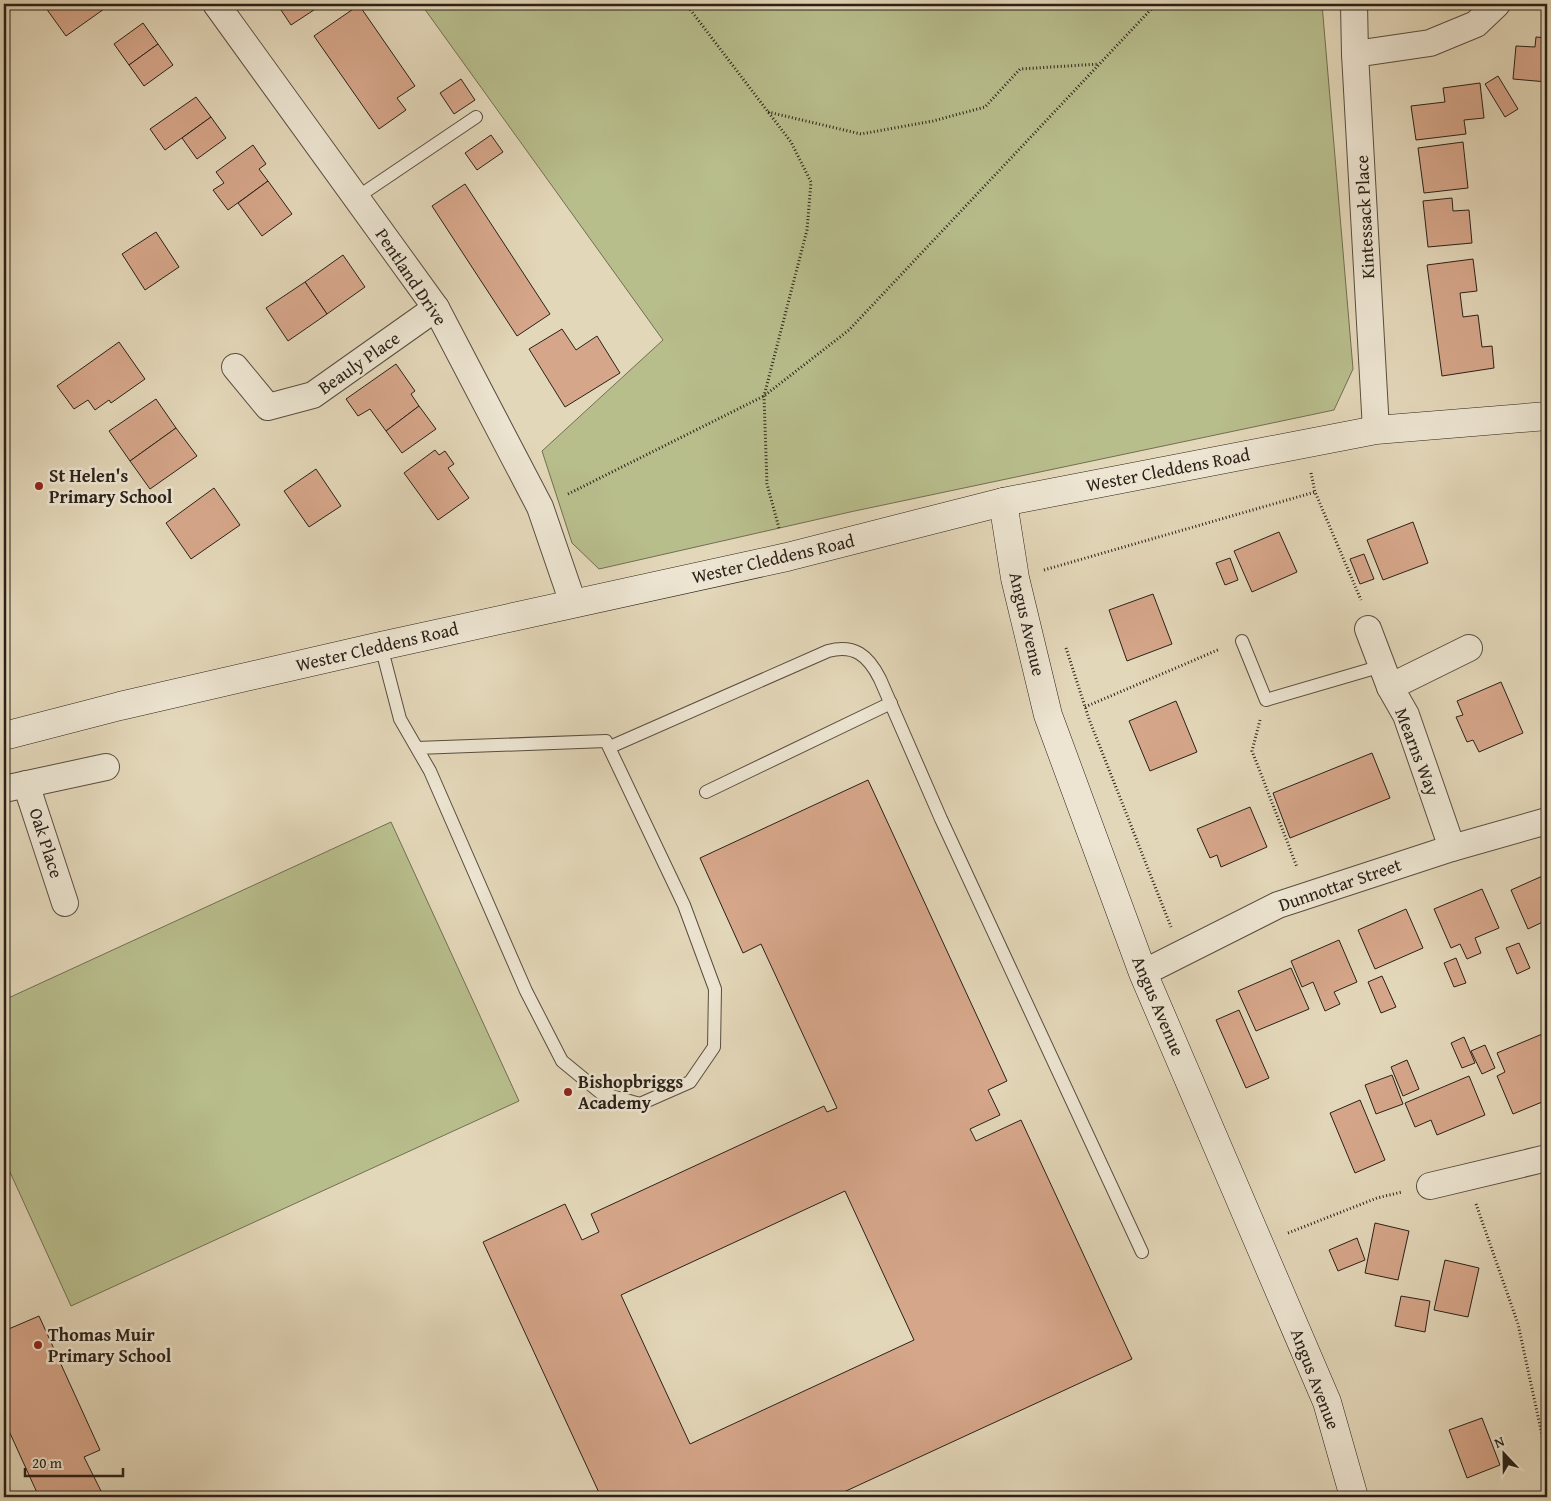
<svg xmlns="http://www.w3.org/2000/svg" width="1551" height="1501" font-family="'Gentium Book Plus',serif">
	<rect width="100%" height="100%" fill="#e3d7b9"/>
	<filter id="stains"><feTurbulence type="fractalNoise" baseFrequency=".004" numOctaves="4"/><feColorMatrix values="0 0 0 0 .2 0 0 0 0 .09 0 0 0 0 .02 0 0 0 .5 -.17"/></filter>
	<radialGradient id="worn" r=".72"><stop offset=".6" stop-color="#630" stop-opacity="0"/><stop offset="1" stop-color="#630" stop-opacity=".3"/></radialGradient>
	<g fill="#b8bd8c" stroke="#716f52">
		<polygon points="421,4 1322,4 1353,369 1334,410 850,512 599,569 572,543 542,451 663,340"/>
		<polygon points="391,822 519,1101 71,1306 4,1159 4,1000"/>
	</g>
	<g fill="#d6a68a" stroke="#2a2118" fill-rule="evenodd">
		<polygon points="43,4 111,4 66,36"/>
		<polygon points="277,4 323,4 291,25"/>
		<polygon points="359,5 415,86 397,98 406,110 379,129 314,36"/>
		<polygon points="143,23 158,44 129,65 114,44"/>
		<polygon points="1536,37 1547,38 1547,82 1513,79 1516,46 1535,47"/>
		<polygon points="158,44 173,65 144,86 129,65"/>
		<polygon points="1498,76 1518,109 1505,117 1485,84"/>
		<polygon points="461,79 475,100 454,114 440,93"/>
		<polygon points="1480,83 1484,118 1464,120 1466,134 1416,140 1411,106 1445,102 1443,88"/>
		<polygon points="196,97 211,117 165,150 150,129"/>
		<polygon points="211,117 226,138 197,159 182,138"/>
		<polygon points="491,135 503,152 477,170 465,153"/>
		<polygon points="1463,142 1468,188 1424,193 1418,148"/>
		<polygon points="253,145 266,164 259,169 268,181 228,210 213,190 224,183 216,172"/>
		<polygon points="268,181 292,214 262,236 238,203"/>
		<polygon points="465,184 550,314 517,336 432,206"/>
		<polygon points="1452,198 1453,211 1469,210 1472,243 1428,247 1423,201"/>
		<polygon points="156,232 179,267 145,290 122,254"/>
		<polygon points="343,255 365,287 327,314 305,282"/>
		<polygon points="1473,259 1477,291 1460,293 1463,317 1478,315 1482,347 1492,346 1494,368 1442,376 1427,265"/>
		<polygon points="305,282 327,314 288,341 266,308"/>
		<polygon points="562,329 576,350 597,336 620,373 565,407 529,349"/>
		<polygon points="119,342 145,379 111,403 109,400 95,410 88,400 74,409 57,386"/>
		<polygon points="396,364 415,391 411,394 419,406 386,431 370,409 358,416 346,399"/>
		<polygon points="156,399 176,428 130,461 109,431"/>
		<polygon points="419,406 436,429 402,453 386,431"/>
		<polygon points="176,428 197,456 150,489 130,461"/>
		<polygon points="435,450 439,455 445,451 454,464 448,468 469,498 438,520 404,473"/>
		<polygon points="316,469 341,506 309,527 284,491"/>
		<polygon points="214,488 240,525 191,559 166,523"/>
		<polygon points="1413,522 1428,563 1383,580 1367,540"/>
		<polygon points="1279,532 1297,572 1252,592 1234,551"/>
		<polygon points="1364,554 1374,579 1360,584 1350,559"/>
		<polygon points="1230,558 1238,580 1225,585 1216,563"/>
		<polygon points="1153,594 1172,644 1127,661 1109,610"/>
		<polygon points="1501,682 1523,733 1479,752 1473,740 1467,742 1456,717 1463,715 1457,701"/>
		<polygon points="1176,701 1197,752 1150,771 1129,721"/>
		<polygon points="1372,753 1390,798 1290,838 1273,793"/>
		<path d="M868 780 1007 1081 988 1090 1000 1115 970 1129 976 1141 1021 1120 1132 1359 833 1497H601L483 1242 565 1204 582 1240 599 1232 591 1214 824 1106 827 1112 837 1108 761 944 743 953 700 858ZM845 1191 914 1340 690 1444 621 1295Z"/>
		<polygon points="1250,807 1267,847 1221,867 1217,855 1210,858 1197,829"/>
		<polygon points="1547,874 1547,920 1528,929 1511,890"/>
		<polygon points="1482,889 1499,928 1475,938 1481,953 1467,959 1460,944 1451,948 1434,909"/>
		<polygon points="1406,909 1423,948 1375,969 1358,930"/>
		<polygon points="4,935 9,946 4,949"/>
		<polygon points="1339,940 1357,982 1334,992 1340,1004 1325,1011 1313,982 1302,987 1291,961"/>
		<polygon points="1519,943 1530,968 1517,974 1506,948"/>
		<polygon points="1456,958 1466,983 1454,987 1444,963"/>
		<polygon points="1291,968 1309,1009 1256,1031 1238,991"/>
		<polygon points="1382,976 1396,1007 1381,1013 1368,982"/>
		<polygon points="1239,1010 1269,1078 1246,1088 1216,1020"/>
		<polygon points="1547,1032 1547,1052 1544,1054 1547,1062 1547,1100 1513,1114 1497,1076 1505,1072 1497,1053"/>
		<polygon points="1464,1037 1475,1063 1462,1068 1451,1043"/>
		<polygon points="1485,1045 1495,1068 1482,1074 1471,1051"/>
		<polygon points="1407,1060 1419,1089 1403,1096 1391,1067"/>
		<polygon points="1392,1075 1403,1104 1376,1114 1365,1085"/>
		<polygon points="1469,1076 1485,1115 1437,1135 1431,1120 1415,1127 1405,1103"/>
		<polygon points="1360,1100 1385,1160 1355,1173 1330,1113"/>
		<polygon points="1375,1223 1409,1231 1398,1280 1365,1273"/>
		<polygon points="1357,1238 1365,1260 1338,1271 1329,1250"/>
		<polygon points="1445,1260 1479,1268 1468,1317 1434,1310"/>
		<polygon points="1401,1296 1430,1301 1425,1332 1395,1326"/>
		<polygon points="39,1316 100,1450 84,1457 104,1497 39,1497 4,1420 4,1331"/>
		<polygon points="1482,1418 1500,1465 1467,1478 1449,1430"/>
	</g>
	<g fill="none" stroke-linecap="round" stroke-linejoin="round">
		<defs>
			<g id="lane">
				<polyline points="356,198 476,117"/>
				<polyline points="1242,641 1266,700 1382,666"/>
				<polyline points="381,646 400,719 430,771 526,991 562,1061 601,1093 640,1104 690,1082 714,1047 715,989 684,905 606,741 417,748"/>
				<path d="M610 747 828 651C854 644 868 655 880 679L941 819 1142 1252"/>
				<polyline points="706,792 891,703"/>
			</g>
			<g id="street">
				<polyline points="216,4 436,308 540,507 573,603"/>
				<polyline points="1354,4 1355,54 1376,430"/>
				<polyline points="1355,54 1430,43 1476,24 1497,4"/>
				<polyline points="235,367 268,407 313,395 436,308"/>
				<polyline points="1368,629 1390,687 1406,715 1452,848"/>
				<polyline points="1390,687 1469,648"/>
				<polyline points="26,784 65,903"/>
				<polyline points="4,789 106,767"/>
				<polyline points="1143,973 1278,905 1452,848 1547,821"/>
				<polyline points="1430,1186 1547,1158"/>
			</g>
			<g id="secondary">
				<polyline points="1003,502 1015,578 1048,715 1143,973 1327,1402 1354,1497"/>
				<polyline points="4,736 120,706 381,646 787,557 1003,502 1376,430 1547,416"/>
			</g>
		</defs>
		<use href="#lane" stroke="#584e40" stroke-width="14"/>
		<use href="#street" stroke="#584e40" stroke-width="28"/>
		<use href="#secondary" stroke="#2a2118" stroke-width="29"/>
		<g stroke="#2a2118" stroke-width="3" stroke-dasharray="1 2.5" stroke-linecap="butt">
			<polyline points="686,4 791,142 811,182 807,230 764,396 767,484 779,528"/>
			<polyline points="768,112 861,134 933,121 985,107 1020,69 1099,64"/>
			<polyline points="1311,473 1315,492"/>
			<polyline points="568,494 764,396 849,330 1156,4"/>
			<polyline points="1044,570 1315,492 1361,600"/>
			<polyline points="1066,648 1089,719 1171,927"/>
			<polyline points="1085,707 1220,649"/>
			<polyline points="1260,720 1252,751 1297,867"/>
			<polyline points="1476,1204 1518,1324 1547,1458"/>
			<polyline points="1288,1233 1377,1198 1402,1192"/>
		</g>
		<use href="#lane" stroke="#ede5d2" stroke-width="12"/>
		<use href="#street" stroke="#ede5d2" stroke-width="26"/>
		<use href="#secondary" stroke="#ede5d2" stroke-width="28"/>
	</g>
	<g fill="#8f2418" stroke="#ede5d2" stroke-width="2">
		<circle cx="39" cy="486" r="5"/>
		<circle cx="568" cy="1092" r="5"/>
		<circle cx="38" cy="1345" r="5"/>
	</g>
	<g text-anchor="middle" stroke-width="5" stroke-linejoin="round" paint-order="stroke">
		<g font-size="18" fill="#2a2118" stroke="#ede5d2">
			<text transform="translate(1365 217) rotate(-93)" y="6">Kintessack Place</text>
			<text transform="translate(411 277) rotate(56)" y="6">Pentland Drive</text>
			<text transform="translate(359 363) rotate(-35)" y="6">Beauly Place</text>
			<text transform="translate(1168 470) rotate(-11)" y="6">Wester Cleddens Road</text>
			<text transform="translate(773 559) rotate(-13)" y="6">Wester Cleddens Road</text>
			<text transform="translate(1027 624) rotate(77)" y="6">Angus Avenue</text>
			<text transform="translate(377 647) rotate(-13)" y="6">Wester Cleddens Road</text>
			<text transform="translate(1417 752) rotate(69)" y="6">Mearns Way</text>
			<text transform="translate(46 843) rotate(72)" y="6">Oak Place</text>
			<text transform="translate(1340 885) rotate(-19)" y="6">Dunnottar Street</text>
			<text transform="translate(1158 1006) rotate(67)" y="6">Angus Avenue</text>
			<text transform="translate(1315 1379) rotate(69)" y="6">Angus Avenue</text>
		</g>
		<g font-size="18" font-weight="bold" fill="#2a2118" stroke="#ede5d2" text-anchor="start">
			<text x="49" y="482">St Helen's<tspan x="49" dy="21">Primary School</tspan></text>
			<text x="578" y="1088">Bishopbriggs<tspan x="578" dy="21">Academy</tspan></text>
			<text x="48" y="1341">Thomas Muir<tspan x="48" dy="21">Primary School</tspan></text>
		</g>
	</g>
	<rect width="1551" height="1501" fill="none" stroke="#e3d7b9" stroke-width="20"/>
	<rect x="5" y="5" width="1541" height="1491" fill="none" stroke="#2a2118" stroke-width="2.5"/>
	<rect x="10" y="10" width="1531" height="1481" fill="none" stroke="#2a2118"/>
	<g transform="translate(1504 1454) rotate(338)" stroke="#ede5d2" stroke-width="4" paint-order="stroke">
	<path d="M0-4L9 19L0 12L-9 19Z" fill="#2a2118"/>
	<text y="-8" font-size="14" font-weight="bold" text-anchor="middle" fill="#2a2118">N</text>
	</g>
	<path d="M25 1468v8h98v-8" fill="none" stroke="#2a2118" stroke-width="2.5"/>
	<text x="32" y="1468" font-size="15" fill="#2a2118" stroke="#ede5d2" stroke-width="4" paint-order="stroke">20 m</text>
	<rect width="100%" height="100%" filter="url(#stains)"/>
	<rect width="100%" height="100%" fill="url(#worn)"/>
</svg>
